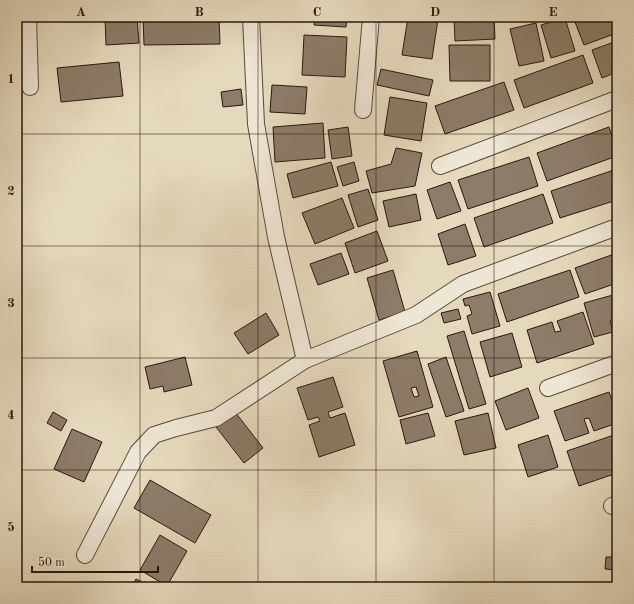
<svg xmlns="http://www.w3.org/2000/svg" width="634" height="604" font-family="'Old Standard TT',serif">
	<rect width="100%" height="100%" fill="#e5d9bd"/>
	<filter id="stains"><feTurbulence type="fractalNoise" baseFrequency=".005" numOctaves="4"/><feColorMatrix values="0 0 0 0 .2 0 0 0 0 .09 0 0 0 0 .02 0 0 0 .5 -.17"/></filter>
	<radialGradient id="worn" r=".72"><stop offset=".6" stop-color="#630" stop-opacity="0"/><stop offset="1" stop-color="#630" stop-opacity=".3"/></radialGradient>
	<g fill="#8c7c69" stroke="#2b170d" fill-rule="evenodd">
		<polygon points="105,17 137,17 139,43 106,45"/>
		<polygon points="143,17 219,17 220,44 144,45"/>
		<polygon points="315,17 347,17 346,27 314,25"/>
		<polygon points="408,17 426,17 438,19 432,59 402,55"/>
		<polygon points="454,17 494,17 495,39 455,41"/>
		<polygon points="573,17 617,17 617,33 584,45"/>
		<polygon points="565,18 575,51 551,58 541,25"/>
		<polygon points="536,23 544,61 519,66 510,29"/>
		<polygon points="304,35 347,37 345,77 302,75"/>
		<polygon points="617,41 617,72 602,78 592,50"/>
		<polygon points="449,45 490,45 490,81 450,81"/>
		<polygon points="583,55 593,83 524,108 514,80"/>
		<polygon points="119,62 123,96 61,102 57,68"/>
		<polygon points="381,69 433,80 429,96 377,85"/>
		<polygon points="504,82 514,110 445,134 435,106"/>
		<polygon points="272,85 307,87 305,114 270,112"/>
		<polygon points="241,89 243,105 223,107 221,92"/>
		<polygon points="390,97 427,103 421,141 384,135"/>
		<polygon points="323,123 325,158 275,162 273,127"/>
		<polygon points="348,127 352,156 332,159 328,130"/>
		<polygon points="609,127 617,151 617,156 547,181 537,153"/>
		<polygon points="396,148 422,153 415,186 372,193 366,171 391,164"/>
		<polygon points="529,157 538,186 468,209 458,180"/>
		<polygon points="331,162 338,186 293,198 287,174"/>
		<polygon points="354,162 359,181 343,186 337,167"/>
		<polygon points="617,169 617,200 560,218 551,191"/>
		<polygon points="450,182 461,211 437,219 427,190"/>
		<polygon points="368,189 378,220 358,227 348,195"/>
		<polygon points="416,194 421,220 389,227 383,201"/>
		<polygon points="543,194 553,223 484,247 474,218"/>
		<polygon points="342,198 354,228 315,244 302,213"/>
		<polygon points="465,224 476,256 448,265 438,234"/>
		<polygon points="377,231 388,261 355,273 345,243"/>
		<polygon points="341,253 349,274 318,285 310,264"/>
		<polygon points="617,253 617,283 585,294 575,268"/>
		<polygon points="393,270 405,312 379,320 367,278"/>
		<polygon points="570,270 579,297 507,322 498,294"/>
		<polygon points="490,292 500,326 472,334 467,316 472,314 469,305 465,306 463,299"/>
		<polygon points="613,295 617,310 617,319 610,321 613,332 594,337 584,303"/>
		<polygon points="458,309 461,319 444,323 441,313"/>
		<polygon points="583,312 594,344 537,363 527,330 552,322 555,332 561,331 557,321"/>
		<polygon points="266,313 279,335 248,354 234,333"/>
		<polygon points="464,331 486,404 469,409 447,336"/>
		<polygon points="512,333 522,367 490,377 480,342"/>
		<path d="M417 351 433 407 399 417 383 361ZM416 387 419 396 414 397 411 388Z"/>
		<polygon points="185,357 192,385 164,392 163,386 150,389 145,367"/>
		<polygon points="446,357 464,411 446,417 428,364"/>
		<polygon points="333,377 343,407 328,412 330,418 345,413 355,445 319,457 309,425 320,421 318,417 308,420 297,388"/>
		<polygon points="528,388 539,418 506,430 495,401"/>
		<polygon points="609,392 617,414 617,423 594,431 589,418 584,419 589,433 565,441 554,411"/>
		<polygon points="53,412 67,420 61,431 47,423"/>
		<polygon points="235,412 263,448 244,463 216,427"/>
		<polygon points="428,413 435,436 406,444 400,420"/>
		<polygon points="488,413 496,448 464,455 455,421"/>
		<polygon points="72,429 102,442 84,482 54,469"/>
		<polygon points="617,434 617,473 579,486 567,451"/>
		<polygon points="548,435 558,467 528,477 518,445"/>
		<polygon points="150,480 211,515 195,543 134,508"/>
		<polygon points="160,535 187,551 167,586 140,570"/>
		<polygon points="606,557 617,557 617,570 605,569"/>
		<polygon points="136,579 152,587 132,587"/>
	</g>
	<g fill="none" stroke-linecap="round" stroke-linejoin="round">
		<defs>
			<g id="minor">
				<polyline points="28,17 30,87"/>
				<polyline points="251,17 256,124 276,237 305,360"/>
				<polyline points="363,110 371,17"/>
				<polyline points="440,166 617,99"/>
				<polyline points="548,388 617,363"/>
				<polyline points="612,506 617,504"/>
				<polyline points="85,555 138,452 154,435 176,428 216,418 305,360 416,315 463,284 617,227"/>
			</g>
		</defs>
		<use href="#minor" stroke="#5a4839" stroke-width="18"/>
		<use href="#minor" stroke="#eee6d4" stroke-width="16"/>
	</g>
	<path fill="none" stroke="#2b170d" stroke-width="1" stroke-opacity="0.55" d="M140 17V587M258 17V587M376 17V587M494 17V587M17 134H617M17 246H617M17 358H617M17 470H617"/>
	<rect width="634" height="604" fill="none" stroke="#e5d9bd" stroke-width="44"/>
	<path d="M32 566v6h126v-6" fill="none" stroke="#2b170d" stroke-width="2"/>
	<text x="38" y="566" font-size="12" fill="#2b170d" stroke="#eee6d4" stroke-width="3" paint-order="stroke">50 m</text>
	<rect x="22" y="22" width="590" height="560" fill="none" stroke="#2b170d" stroke-width="1.5"/>
	<g font-size="13" text-anchor="middle" font-weight="bold" fill="#2b170d">
		<text x="81" y="16">A</text>
		<text x="199" y="16">B</text>
		<text x="317" y="16">C</text>
		<text x="435" y="16">D</text>
		<text x="553" y="16">E</text>
		<text x="11" y="83">1</text>
		<text x="11" y="195">2</text>
		<text x="11" y="307">3</text>
		<text x="11" y="419">4</text>
		<text x="11" y="531">5</text>
	</g>
	<rect width="100%" height="100%" filter="url(#stains)"/>
	<rect width="100%" height="100%" fill="url(#worn)"/>
</svg>
